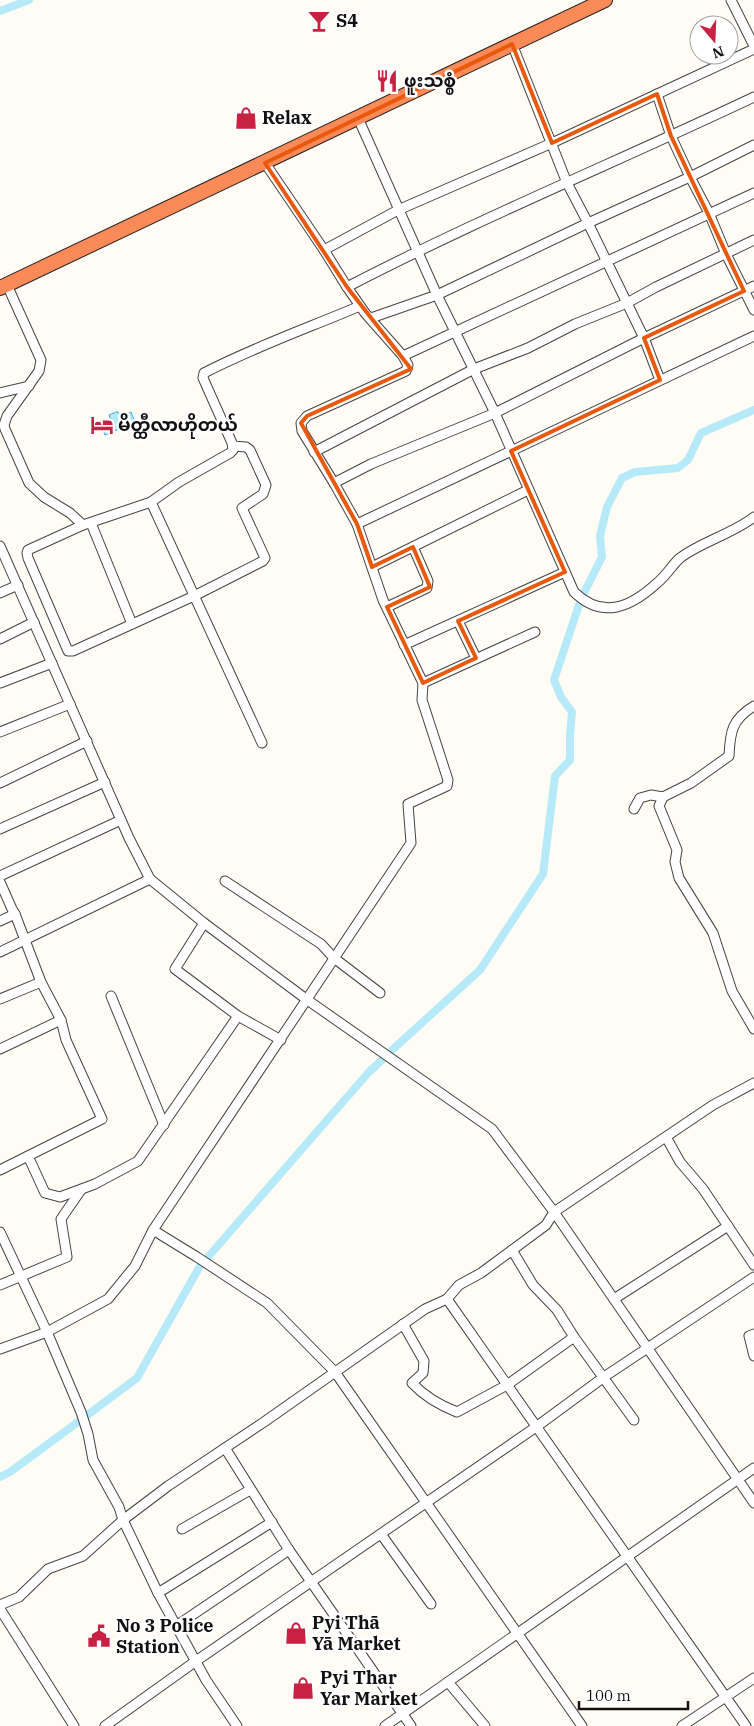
<svg xmlns="http://www.w3.org/2000/svg" width="754" height="1726" font-family="'IBM Plex Serif','Noto Sans Myanmar',serif">
	<rect width="100%" height="100%" fill="#fffcf5"/>
	<polygon fill="#b7eaf9" stroke="#3aadd4" points="116,412 118,412 121,417 131,412 135,422 105,435 101,425 111,421 109,415"/>
	<g fill="none" stroke-linecap="round" stroke-linejoin="round">
		<g stroke="#b7eaf9" stroke-width="8">
			<polyline points="0,11 29,0"/>
			<polyline points="584,593 602,557 600,536 607,507 622,478 635,472 678,468 688,460 701,433 754,410"/>
			<polyline points="391,1051 480,970 543,874 555,776 570,760 570,734 572,712 561,697 554,680 579,605"/>
			<polyline points="208,1257 368,1073 383,1059"/>
			<polyline points="86,1416 137,1378 200,1266"/>
			<polyline points="0,1477 10,1472 78,1422"/>
		</g>
		<defs>
			<g id="minor">
				<polyline points="731,0 754,46"/>
				<polyline points="512,44 567,183 588,223 644,338 660,380"/>
				<polyline points="657,94 671,136 690,177 709,213 726,254 754,310"/>
				<path d="M754 97C619 161 480 218 347 287L365 313 403 356 408 365 406 371 307 416 301 423 302 431 334 483 371 464 495 413 644 338 754 286"/>
				<path d="M358 118 437 295 495 413 574 592C603 620 631 607 657 583 666 576 672 565 680 558 701 542 732 534 754 517"/>
				<polyline points="265,163 324,250"/>
				<polyline points="7,285 41,360 39,371 7,416 4,425 5,429 29,483 44,497 70,513 83,525"/>
				<polyline points="347,287 324,250 398,210 552,143 754,49"/>
				<polyline points="371,318 437,295 588,223 690,177 754,145"/>
				<polyline points="403,356 754,193"/>
				<polyline points="0,393 29,386"/>
				<path d="M233 446 246 447 250 450 266 485 263 494 242 508 265 558 263 561 194 596 73 651H68L28 558 27 553 28 550 83 525 151 502 179 482 230 453 233 450 232 443 203 378 204 373C254 347 308 328 360 306"/>
				<polyline points="314,452 474,369 528,348 575,324 627,303 656,287 754,240"/>
				<polyline points="151,502 262,743"/>
				<polyline points="91,523 132,624"/>
				<polyline points="357,524 754,336"/>
				<polyline points="0,546 129,838 150,879 204,923 306,999 492,1129 554,1212 754,1503"/>
				<polyline points="372,567 528,490"/>
				<polyline points="0,593 18,585"/>
				<polyline points="387,607 427,588 428,581 413,547"/>
				<polyline points="458,621 476,658"/>
				<polyline points="0,639 34,622"/>
				<polyline points="404,645 565,572"/>
				<polyline points="0,683 52,663"/>
				<polyline points="423,683 535,632"/>
				<polyline points="0,732 70,704"/>
				<polyline points="0,783 87,741"/>
				<polyline points="663,797 659,806 677,850 675,862 679,878 713,933 732,991 754,1029"/>
				<path d="M634 809 640 798 651 795 663 797 691 783 729 756C730 732 732 719 754 706"/>
				<polyline points="0,829 105,782"/>
				<polyline points="0,876 121,820"/>
				<polyline points="225,881 321,944 334,958 380,993"/>
				<polyline points="0,882 12,909 15,914 41,982 61,1020 66,1040 102,1119 0,1170"/>
				<polyline points="0,921 15,914"/>
				<polyline points="204,923 175,969 238,1016 281,1040"/>
				<polyline points="0,952 150,879"/>
				<polyline points="111,996 164,1125"/>
				<polyline points="0,999 41,982"/>
				<polyline points="0,1049 61,1020"/>
				<polyline points="666,1137 680,1162 703,1189 754,1265"/>
				<polyline points="28,1156 45,1193 60,1197 95,1184 138,1161 238,1016"/>
				<polyline points="153,1230 197,1257 267,1303 335,1372 582,1726"/>
				<polyline points="0,1232 47,1332 81,1412 88,1434 93,1460 119,1507 123,1520 158,1593 206,1680 237,1726"/>
				<polyline points="512,1250 533,1285 557,1310 574,1337 634,1420"/>
				<polyline points="0,1285 67,1257 61,1219 81,1190"/>
				<polyline points="447,1299 746,1726"/>
				<polyline points="614,1299 728,1226"/>
				<path d="M403 1324 424 1361 423 1373 412 1383C425 1397 439 1405 457 1412L507 1385 574 1337"/>
				<polyline points="754,1334 749,1336 754,1356"/>
				<polyline points="0,1349 47,1332 108,1299 135,1266 153,1230 411,843 408,804 447,786 448,780 422,700 423,683 383,600 357,524 334,483"/>
				<polyline points="225,1448 289,1550 411,1726"/>
				<polyline points="182,1529 250,1490"/>
				<polyline points="381,1534 431,1604"/>
				<polyline points="158,1593 272,1522"/>
				<polyline points="0,1605 19,1597 48,1569 83,1556 123,1520 168,1486 264,1422 425,1309 447,1299 459,1285 481,1273 546,1225 554,1212 713,1105 754,1083"/>
				<polyline points="0,1609 74,1726"/>
				<polyline points="176,1626 289,1550"/>
				<polyline points="448,1682 485,1726"/>
				<polyline points="105,1726 196,1661 536,1427 604,1377 754,1277"/>
				<polyline points="385,1726 754,1468"/>
				<polyline points="682,1726 754,1678"/>
			</g>
			<polyline id="highway" points="0,288 605,0"/>
		</defs>
		<use href="#minor" stroke="#444" stroke-width="11"/>
		<use href="#highway" stroke="#222" stroke-width="16"/>
		<use href="#minor" stroke="#fff" stroke-width="9"/>
		<use href="#highway" stroke="#fa8a58" stroke-width="14"/>
	</g>
	<path fill="none" stroke="#e8590c" stroke-width="4" stroke-linejoin="round" d="M512 44 552 143 657 94 671 136 744 291 644 338 660 380 511 451 565 572 458 621 476 658 423 683 387 607 430 587 413 547 372 567 357 524 301 423 307 416 411 369 347 287 265 163Z"/>
	<defs>
		<symbol id="bar-bare" viewBox="-9 -9 18 18"><path d="M-6-5H6L.8 .8V4.5H3.5V6h-7V4.5H-.8V.8Z" fill="#c92141" stroke="#fff" stroke-width="2.5" paint-order="stroke"/></symbol>
		<symbol id="restaurant-bare" viewBox="-9 -9 18 18"><path d="M-5-6h1v4h1v-4h1v4h1v-4h1v5L-1.5 .5V6h-2V.5L-5-1ZM5-6V6H3V1.5H1.5Q1.5-4 5-6Z" fill="#c92141" stroke="#fff" stroke-width="2.5" paint-order="stroke"/></symbol>
		<symbol id="shop-bare" viewBox="-9 -9 18 18"><path d="M-5-2.5h2.3a2.7 3.5 0 0 1 5.4 0H5L5.5 6h-11ZM-1.5-2.5h3a1.5 2.3 0 0 0-3 0Z" fill="#c92141" stroke="#fff" stroke-width="2.5" paint-order="stroke"/></symbol>
		<symbol id="hotel-bare" viewBox="-9 -9 18 18"><path d="M-6-4.5h1.5V1H6V5H4.5V3h-9V5H-6ZM-4 0a1.8 1.8 0 1 1 3.6 0ZM.5 0V-2.5h3Q6-2.5 6 0Z" fill="#c92141" stroke="#fff" stroke-width="2.5" paint-order="stroke"/></symbol>
		<symbol id="civic-bare" viewBox="-9 -9 18 18"><path d="M-.6-6.5H3V-4.5H.6V-3L4-1V1h2V6H-6V1h2V-1L-.6-3ZM-1.2 2.5V6h2.4V2.5Z" fill="#c92141" stroke="#fff" stroke-width="2.5" paint-order="stroke"/></symbol>
	</defs>
	<g fill-rule="evenodd">
		<use href="#bar-bare" x="303" y="5" width="32" height="32"/>
		<use href="#restaurant-bare" x="371" y="65" width="32" height="32"/>
		<use href="#shop-bare" x="230" y="102" width="32" height="32"/>
		<use href="#hotel-bare" x="86" y="409" width="32" height="32"/>
		<use href="#shop-bare" x="280" y="1617" width="32" height="32"/>
		<use href="#civic-bare" x="83" y="1620" width="32" height="32"/>
		<use href="#shop-bare" x="287" y="1672" width="32" height="32"/>
	</g>
	<g text-anchor="middle" stroke-width="5" stroke-linejoin="round" paint-order="stroke">
		<g font-size="18" font-weight="bold" fill="#111" stroke="#fff" text-anchor="start">
			<text x="336" y="27">S4</text>
			<text x="404" y="87">ဖူးသစ္စံ</text>
			<text x="262" y="124">Relax</text>
			<text x="118" y="431">မိတ္ထီလာဟိုတယ်</text>
			<text x="312" y="1629">Pyi Thā<tspan x="312" dy="21">Yā Market</tspan></text>
			<text x="116" y="1632">No 3 Police<tspan x="116" dy="21">Station</tspan></text>
			<text x="320" y="1684">Pyi Thar<tspan x="320" dy="21">Yar Market</tspan></text>
		</g>
	</g>
	<g transform="translate(714 40) rotate(161)"><circle r="24" fill="#ffffff" stroke="#a0a0a0"/>
	<path d="M0-4L9 19L0 12L-9 19Z" fill="#c92141"/>
	<text y="-8" font-size="14" font-weight="bold" text-anchor="middle" fill="#111111">N</text>
	</g>
	<path d="M579 1701v8h109v-8" fill="none" stroke="#111111" stroke-width="2.5"/>
	<text x="586" y="1701" font-size="15" fill="#111111" stroke="#ffffff" stroke-width="4" paint-order="stroke">100 m</text>
</svg>
